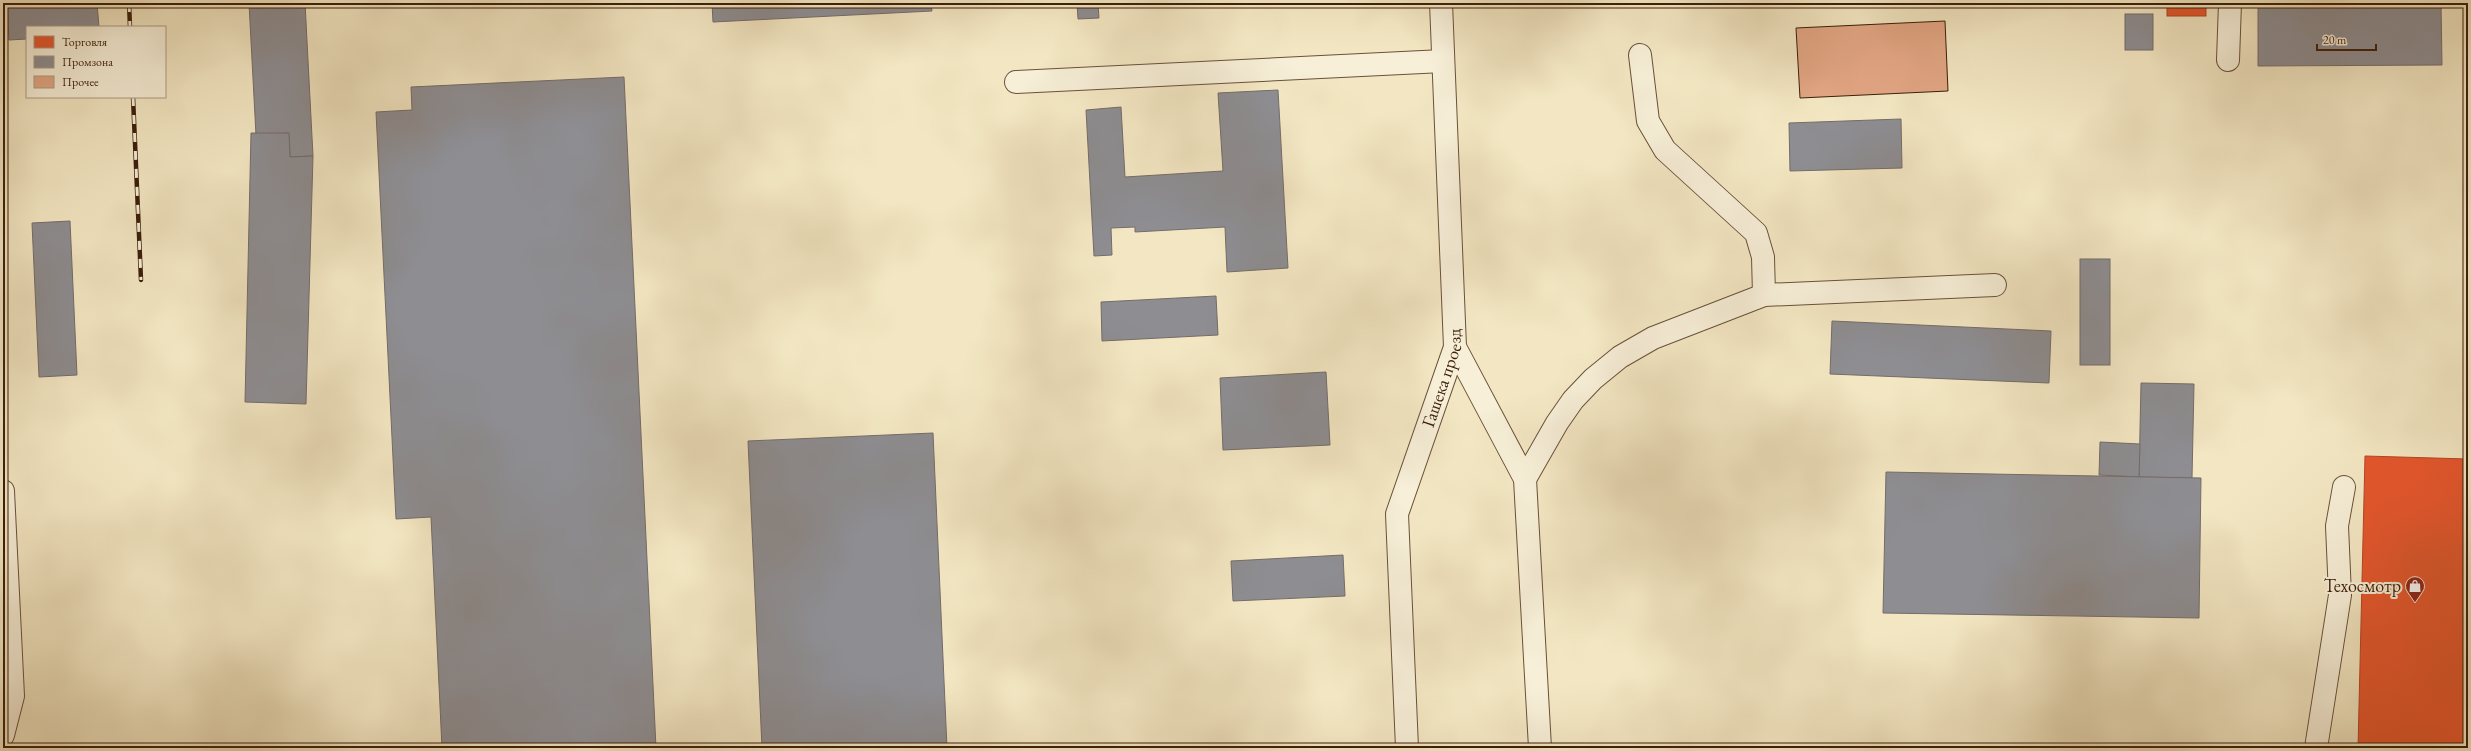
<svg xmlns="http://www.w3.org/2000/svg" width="2471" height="751" font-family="'EB Garamond',serif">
	<rect width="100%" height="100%" fill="#f3e7c3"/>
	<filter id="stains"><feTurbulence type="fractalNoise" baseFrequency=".005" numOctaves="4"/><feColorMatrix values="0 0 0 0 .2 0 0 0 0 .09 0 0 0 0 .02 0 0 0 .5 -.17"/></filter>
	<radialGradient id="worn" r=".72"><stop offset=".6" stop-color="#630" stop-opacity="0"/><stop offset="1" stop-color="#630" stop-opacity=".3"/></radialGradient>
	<g fill="#e4572e" stroke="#b24623">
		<rect x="2167" y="3" width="39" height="13"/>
		<polygon points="2365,456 2468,459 2468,748 2358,748"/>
	</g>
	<g fill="#8d8d92" stroke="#756c69">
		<polygon points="7,3 97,3 99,27 27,27 27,39 9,40"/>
		<polygon points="249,3 305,3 313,156 290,157 289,133 256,135"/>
		<polygon points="712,3 931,3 932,11 713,22"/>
		<polygon points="1077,3 1098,3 1099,18 1078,19"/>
		<polygon points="2258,3 2441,3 2442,65 2258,66"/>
		<rect x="2125" y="14" width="28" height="36"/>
		<polygon points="624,77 656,748 442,748 431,517 396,519 376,112 412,110 411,87"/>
		<polygon points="1278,90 1288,268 1227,272 1225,227 1135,232 1135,227 1111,228 1112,255 1094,256 1086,110 1121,107 1125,177 1223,171 1218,93"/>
		<polygon points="1901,119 1902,168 1790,171 1789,123"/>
		<polygon points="251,133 289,133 290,157 313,156 306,404 245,402"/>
		<polygon points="70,221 77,375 39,377 32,223"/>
		<rect x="2080" y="259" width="30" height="106"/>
		<polygon points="1216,296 1218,335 1102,341 1101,302"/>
		<polygon points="1832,321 2051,331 2049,383 1830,374"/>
		<polygon points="1326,372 1330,445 1223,450 1220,378"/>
		<polygon points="2141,383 2194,384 2192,478 2139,477"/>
		<polygon points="933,433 947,748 762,748 748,441"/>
		<polygon points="2100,442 2140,444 2139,477 2099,475"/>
		<polygon points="1886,472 2201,478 2199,618 1883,613"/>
		<polygon points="1343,555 1345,596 1233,601 1231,561"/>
	</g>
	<polygon fill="#e2a684" stroke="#3c1f09" points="1945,21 1948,91 1800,98 1796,28"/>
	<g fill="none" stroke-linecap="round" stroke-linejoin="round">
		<defs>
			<g id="minor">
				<polyline points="1640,55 1648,121 1665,150 1756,233 1763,257 1764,295"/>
				<polyline points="2228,60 2230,3"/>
				<polyline points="1016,82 1443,61"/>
				<polyline points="1455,347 1525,479 1540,748"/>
				<polyline points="1525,479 1557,423 1573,400 1593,379 1620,357 1653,338 1764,295 1995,285"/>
				<polyline points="3,491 13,696 3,735"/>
				<path id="s1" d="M1407 748 1397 514 1455 347 1441 3"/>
				<polyline points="2316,748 2340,595 2337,526 2344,487"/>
			</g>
		</defs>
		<use href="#minor" stroke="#6a5138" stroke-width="24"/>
		<use href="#minor" stroke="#f7efd8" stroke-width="22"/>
		<defs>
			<g id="rail">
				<polyline points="129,3 130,27"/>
				<polyline points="133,97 141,280"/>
			</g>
		</defs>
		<use href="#rail" stroke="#3c1f09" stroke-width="4.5"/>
		<use href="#rail" stroke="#f7efd8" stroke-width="3" stroke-dasharray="9" stroke-linecap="butt"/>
	</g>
	<defs>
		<symbol id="shop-pin" viewBox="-11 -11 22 30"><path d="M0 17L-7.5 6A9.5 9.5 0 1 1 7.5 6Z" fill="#8f2418" stroke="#f7efd8"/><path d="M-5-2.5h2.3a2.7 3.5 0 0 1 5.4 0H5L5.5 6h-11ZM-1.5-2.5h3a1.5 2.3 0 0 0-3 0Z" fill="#fff"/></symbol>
	</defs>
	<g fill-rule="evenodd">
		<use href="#shop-pin" x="2404" y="575" width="22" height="30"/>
	</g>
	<g text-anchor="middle" stroke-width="4" stroke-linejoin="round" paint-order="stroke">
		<g font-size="18" fill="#3c1f09" stroke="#f7efd8">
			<text dy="6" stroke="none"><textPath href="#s1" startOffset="378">Гашека проезд</textPath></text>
		</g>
		<g font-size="18" fill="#3c1f09" stroke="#f7efd8" text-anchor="end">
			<text x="2401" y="592">Техосмотр</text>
		</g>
	</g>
	<rect width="2471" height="751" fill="none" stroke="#f3e7c3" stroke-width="16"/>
	<rect x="4" y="4" width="2463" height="743" fill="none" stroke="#3c1f09" stroke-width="2"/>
	<rect x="8" y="8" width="2455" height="735" fill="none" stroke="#3c1f09"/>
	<rect x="26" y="26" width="140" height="72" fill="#f7efd8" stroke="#ac9c85"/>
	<rect x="34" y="36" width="20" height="12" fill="#e4572e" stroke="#ac9c85"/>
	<text x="62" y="46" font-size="12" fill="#3c1f09">Торговля</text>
	<rect x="34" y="56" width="20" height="12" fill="#8d8d92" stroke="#ac9c85"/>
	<text x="62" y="66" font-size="12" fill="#3c1f09">Промзона</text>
	<rect x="34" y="76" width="20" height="12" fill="#e2a684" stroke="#ac9c85"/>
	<text x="62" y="86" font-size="12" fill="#3c1f09">Прочее</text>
	<path d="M2317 44v6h59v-6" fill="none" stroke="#3c1f09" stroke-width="2"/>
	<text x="2323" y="44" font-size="12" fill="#3c1f09" stroke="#f7efd8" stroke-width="3" paint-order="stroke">20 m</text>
	<rect width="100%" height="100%" filter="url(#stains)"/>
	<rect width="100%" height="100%" fill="url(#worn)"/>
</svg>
